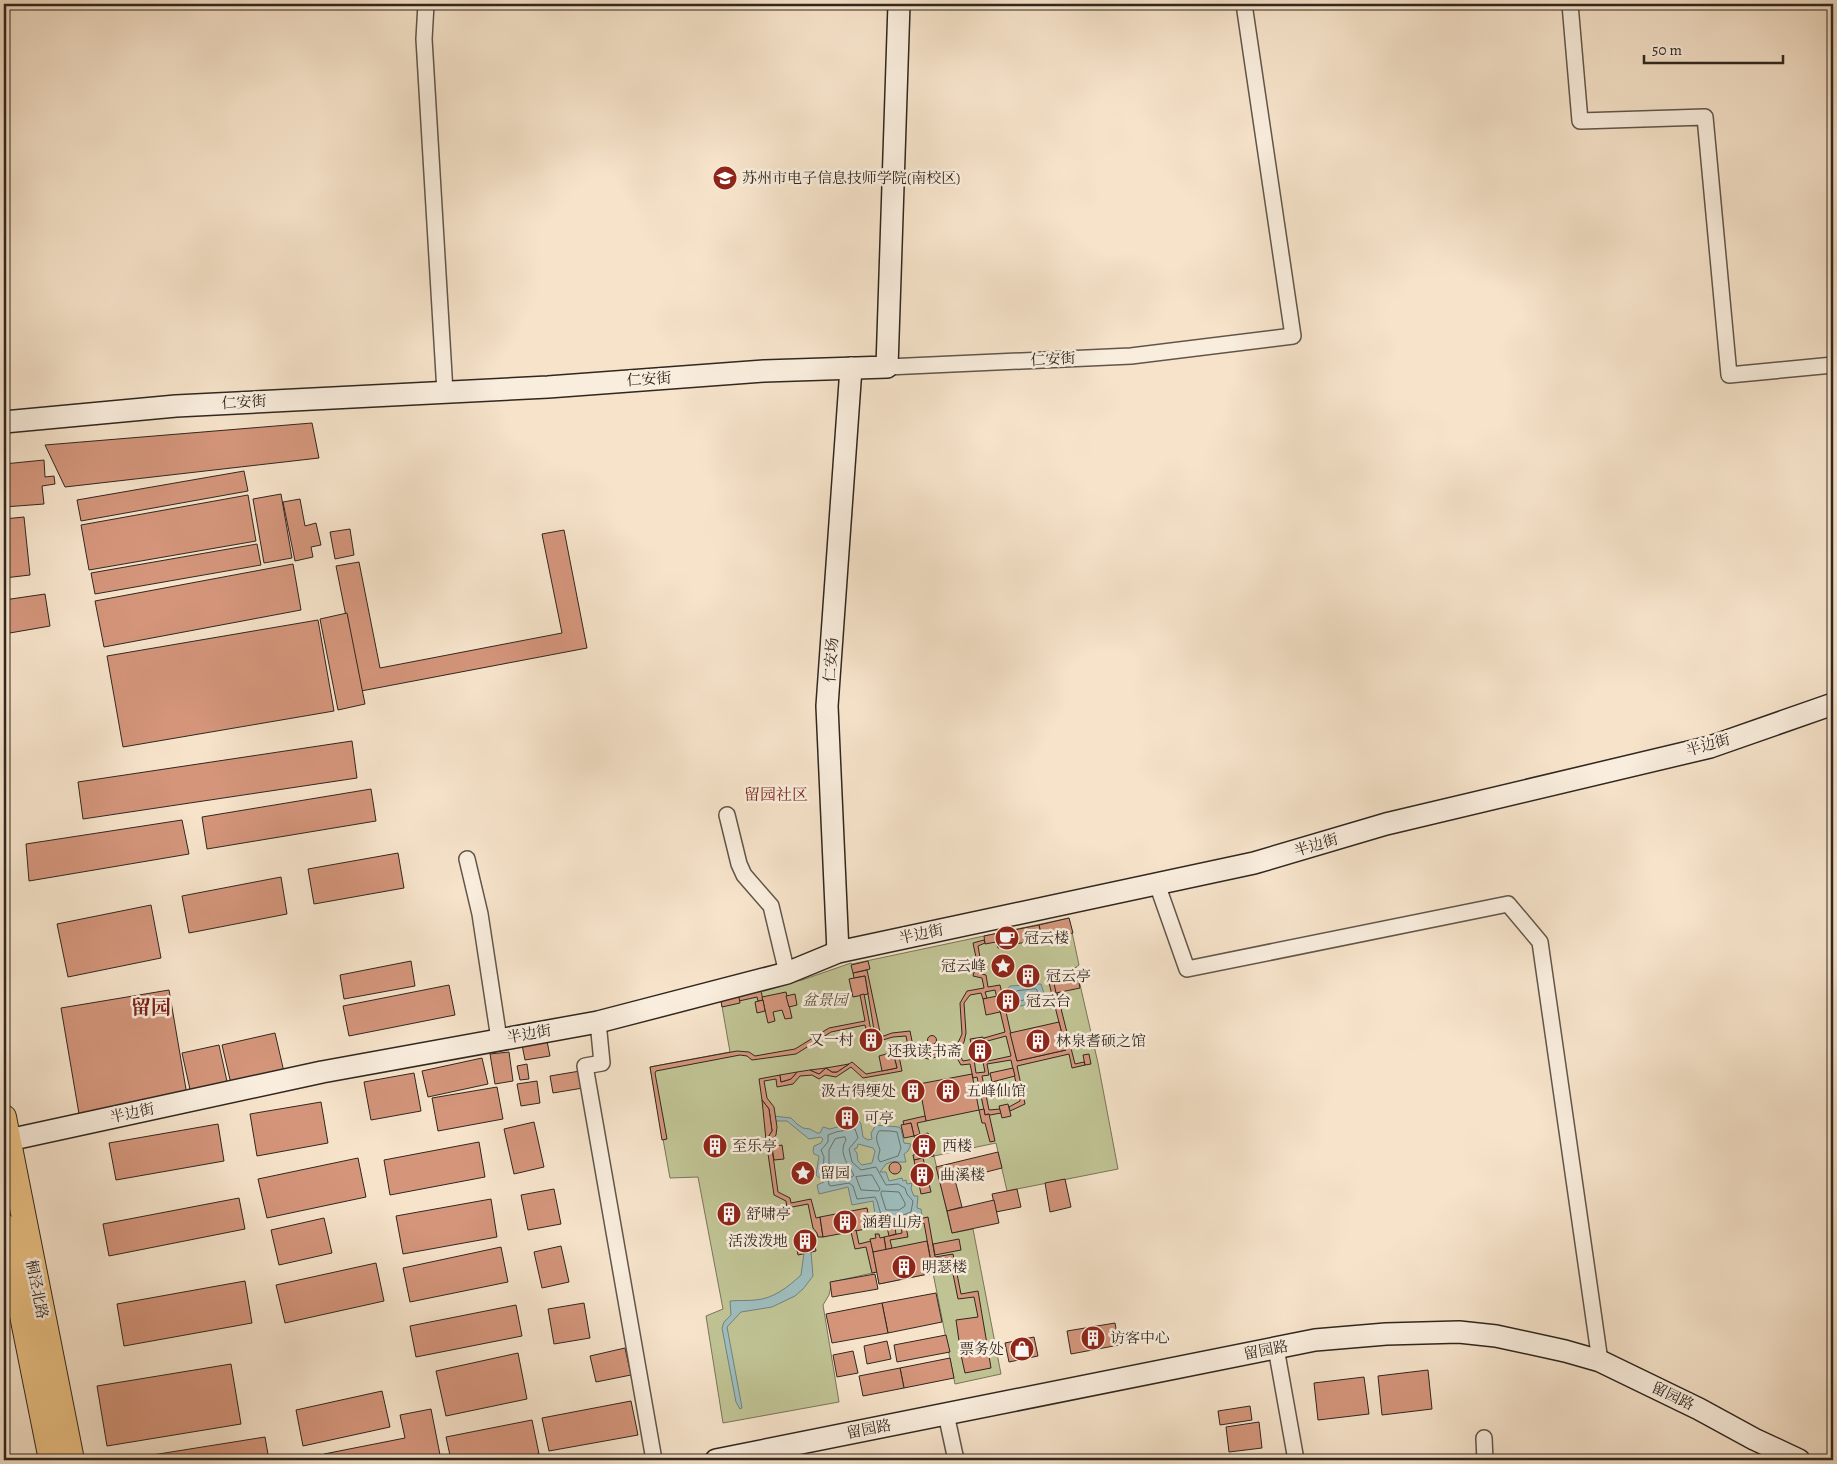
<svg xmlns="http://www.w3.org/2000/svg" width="1837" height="1464" font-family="Alegreya,'Noto Serif SC',serif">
	<rect width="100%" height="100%" fill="#f6e3ca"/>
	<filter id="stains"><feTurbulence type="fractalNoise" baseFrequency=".004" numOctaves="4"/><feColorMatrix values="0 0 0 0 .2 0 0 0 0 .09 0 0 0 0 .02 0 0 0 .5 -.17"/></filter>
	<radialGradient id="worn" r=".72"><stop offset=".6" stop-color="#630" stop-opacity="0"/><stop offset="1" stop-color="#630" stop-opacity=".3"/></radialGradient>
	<polygon fill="#c0c394" stroke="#78755a" points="1069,918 1079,965 1076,967 1098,1063 1118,1169 1007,1191 996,1143 934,1156 952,1233 973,1229 1001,1374 955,1384 933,1273 879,1284 877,1272 832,1282 829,1295 823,1305 839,1402 723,1423 706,1316 723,1309 698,1177 670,1178 650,1067 730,1052 720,995 802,980 851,963 852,964"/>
	<g fill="#9ebdbd" stroke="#72817e" fill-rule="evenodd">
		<polygon points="1041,984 1046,1000 1016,1007 1014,1006 1011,996 1007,996 1006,991 1010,986"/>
		<path d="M773 1116 791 1118 797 1124 803 1128 810 1129 817 1133H820L823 1127 830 1129 859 1121 861 1124 863 1137 868 1140 872 1139 871 1133 876 1125 899 1127 901 1129 904 1143 911 1144 908 1151 904 1154 906 1162H891L886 1164 880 1172H886L889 1181 902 1178 903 1181 906 1180 907 1184 912 1183 911 1189 914 1196H918L917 1208 921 1209 922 1215 908 1217 902 1222 886 1223V1225L877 1227 873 1201 852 1205 848 1187 819 1194 817 1185 824 1182 816 1175 819 1156 814 1154 813 1151 814 1146 821 1143 823 1139 821 1137 809 1139 787 1121H776ZM858 1144 873 1148 875 1151 872 1163 862 1165C856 1160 858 1159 857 1153L854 1149 857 1148Z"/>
		<path d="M811 1252 813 1276 803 1289 795 1296 772 1307 741 1312 727 1327 741 1402 742 1408 740 1409 736 1402 722 1328 724 1322 731 1315 730 1301C738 1300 747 1301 755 1300 773 1299 788 1287 801 1275L804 1253Z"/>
	</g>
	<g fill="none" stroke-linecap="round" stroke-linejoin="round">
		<g stroke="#67726e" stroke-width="1">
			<polygon points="1036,989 1039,994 1038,996 1020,1001 1018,1000 1015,993 1017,991"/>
			<polygon points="855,1129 858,1138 849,1149 852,1162 861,1170 876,1167 886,1185 898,1184 905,1188 907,1194 913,1201 911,1212 901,1216 882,1218 877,1201 875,1197 857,1199 853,1186 849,1183 831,1186 829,1185 828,1179 823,1173 824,1157 821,1150 828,1142 828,1135 836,1132"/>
			<path d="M890 1131 897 1132 901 1148 898 1156 880 1162 878 1158 880 1150C878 1144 874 1137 879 1131Z"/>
			<path d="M845 1137 846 1140C838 1153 848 1164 854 1175L852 1177 835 1178 829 1170V1150L835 1139Z"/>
			<polygon points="869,1175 872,1175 880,1189 879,1191 861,1190 856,1177"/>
			<polygon points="882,1191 899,1192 905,1203 905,1206 899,1210 886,1210 881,1194"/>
		</g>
	</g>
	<g fill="#d4957b" stroke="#30271f" fill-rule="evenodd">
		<polygon points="312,423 319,458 65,487 45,445"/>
		<polygon points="44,460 45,477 54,476 55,484 42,486 44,504 4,507 4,464"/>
		<polygon points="244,471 248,491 81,521 77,500"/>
		<polygon points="281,494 292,558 264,563 253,499"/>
		<polygon points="248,495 256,541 89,570 81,525"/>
		<polygon points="300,499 305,526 316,523 321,545 311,547 313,557 295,561 283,502"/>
		<polygon points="24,517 30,575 4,578 4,519"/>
		<polygon points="350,529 354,555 335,559 330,532"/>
		<polygon points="564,530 587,648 361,691 336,566 359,562 380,668 562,633 542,534"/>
		<polygon points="257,544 261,565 95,594 91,573"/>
		<polygon points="293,564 301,610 104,647 95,601"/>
		<polygon points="45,594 50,626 4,634 4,600"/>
		<polygon points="347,613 365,704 338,710 320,619"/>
		<polygon points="318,620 334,711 123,747 107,656"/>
		<polygon points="352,741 357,778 83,819 78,782"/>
		<polygon points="371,789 376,821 207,849 202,817"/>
		<polygon points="182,820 189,854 29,881 26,844"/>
		<polygon points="398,853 404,888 314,904 308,869"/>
		<polygon points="281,877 287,914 189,933 182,896"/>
		<polygon points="151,905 161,958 68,977 57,924"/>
		<polygon points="1069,918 1073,933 1042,939 1039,925"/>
		<polygon points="1039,925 1041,934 1029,936 1030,941 998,948 996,942 985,944 984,936"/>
		<path d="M984 940 985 943 978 946 981 963 978 973 986 975 988 987 1000 985 1017 1061 1066 1050 1047 975 1052 973 1075 1064 1084 1062 1085 1065 1072 1068 1069 1054 1017 1066 1025 1104 1010 1111 1009 1107 1020 1101 1011 1060 987 1064 989 1075 982 1076 989 1110 1000 1109 1001 1113 990 1115 989 1114 985 1115 977 1077 973 1078 970 1064 961 1065 954 1053 928 1059 915 1054 899 1056 902 1071 863 1078 851 1067 836 1077 825 1075 819 1079 812 1075 800 1076 793 1084 777 1087 776 1079 764 1081 767 1098 774 1107 777 1127 776 1135 771 1141 778 1192 790 1198 791 1203 811 1199 816 1218 820 1217 823 1237H818L817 1233 813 1228 808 1204 787 1208 786 1201 774 1195 766 1140 772 1131 769 1109 762 1100 759 1079 780 1075 781 1082 791 1079 797 1072 810 1070 819 1074 826 1068 832 1072H837L852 1062 866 1074 897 1068 893 1052 909 1051 906 1036 893 1037 876 1042 865 976 854 978 853 973 867 970 881 1037 892 1033 910 1031 914 1051 919 1050 929 1055 952 1050 956 1047 962 1034 960 1003 967 991 984 988 982 978 973 976 977 962 973 943ZM995 990 1005 1032 984 1038V1042L1006 1036 1011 1056 983 1062 985 1072 976 1073 974 1059 963 1061 958 1052 964 1042 966 1033 964 1003 970 995 981 993 983 999H984L987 998 985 992Z"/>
		<polygon points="411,961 415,986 344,999 340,975"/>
		<polygon points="868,961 870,969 853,973 851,965"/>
		<polygon points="1076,968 1080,988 1056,993 1052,973"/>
		<circle cx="1028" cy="976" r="8"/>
		<polygon points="865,976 868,994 853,997 849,979"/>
		<polygon points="449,985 455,1015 349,1036 343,1006"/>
		<polygon points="169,990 187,1095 79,1114 61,1008"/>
		<polygon points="761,991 763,1000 758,1001 757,997 739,1001 738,995"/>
		<polygon points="738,992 740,1003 722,1007 720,995"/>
		<polygon points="786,992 792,1018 785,1019 782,1010 773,1012 775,1021 768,1023 762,997"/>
		<polygon points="795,994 797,1005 789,1007 786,996"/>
		<polygon points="864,994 872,1036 868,1037 865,1025 831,1032 796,1054 752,1060 747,1056 740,1055 656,1071 655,1073 667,1139 662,1140 650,1067 737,1051 749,1052 755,1056 795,1049 829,1028 865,1021 860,995"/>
		<polygon points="997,996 1000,1012 986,1015 983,999"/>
		<polygon points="1010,996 1012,1006 1005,1007 1003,997"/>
		<polygon points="763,1000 765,1011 757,1013 755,1002"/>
		<polygon points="1059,1022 1066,1050 1017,1061 1010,1033"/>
		<polygon points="275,1033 284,1072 231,1084 222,1045"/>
		<polygon points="875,1035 877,1045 868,1046 866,1037"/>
		<circle cx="932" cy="1040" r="4.5"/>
		<polygon points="983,1037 988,1059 976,1062 970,1039"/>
		<polygon points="547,1041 550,1056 525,1060 522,1045"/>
		<polygon points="219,1045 228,1086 191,1094 182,1053"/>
		<polygon points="509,1052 513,1081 495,1084 490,1054"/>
		<polygon points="893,1052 897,1068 882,1071 879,1056"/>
		<polygon points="1089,1054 1091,1064 1085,1065 1083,1055"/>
		<polygon points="482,1058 488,1084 428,1097 422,1071"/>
		<polygon points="527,1064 529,1079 520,1080 517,1066"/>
		<polygon points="849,1064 837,1072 832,1072 826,1068"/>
		<polygon points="826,1068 819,1074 810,1070"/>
		<polygon points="1013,1068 1015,1076 992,1082 990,1073"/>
		<polygon points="580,1071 583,1088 553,1093 550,1076"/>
		<polygon points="797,1072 791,1079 781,1082 780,1075"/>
		<polygon points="414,1073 421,1111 371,1120 364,1082"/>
		<polygon points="972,1074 979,1110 926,1121 919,1084"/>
		<polygon points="918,1080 921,1098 908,1100 905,1083"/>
		<polygon points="537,1081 540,1103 521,1106 517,1084"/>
		<polygon points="989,1084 991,1096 986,1097 984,1086"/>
		<polygon points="497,1087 503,1119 438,1131 432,1098"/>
		<polygon points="762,1100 769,1109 772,1131 766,1140"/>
		<polygon points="321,1102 328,1143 257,1156 250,1114"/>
		<polygon points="1008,1104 1011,1116 1002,1118 999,1106"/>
		<polygon points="984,1109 985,1115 989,1114 995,1141 990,1142 985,1123 982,1123 979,1110"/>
		<circle cx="847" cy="1118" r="7"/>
		<polygon points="925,1116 926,1121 917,1123 920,1134 914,1136 911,1123 904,1125 903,1121"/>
		<polygon points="534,1122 544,1167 514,1174 504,1129"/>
		<polygon points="911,1123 914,1136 904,1138 901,1125"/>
		<polygon points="218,1124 224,1161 116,1180 109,1143"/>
		<polygon points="928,1133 933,1151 918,1154 914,1136"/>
		<circle cx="715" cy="1147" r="8"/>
		<polygon points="479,1142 485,1177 390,1195 384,1160"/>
		<polygon points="782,1145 784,1159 774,1160 772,1147"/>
		<polygon points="933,1151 934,1156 914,1160 913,1155"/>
		<polygon points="998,1152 1002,1168 955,1180 962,1207 947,1211 936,1167"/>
		<polygon points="358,1158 366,1197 267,1218 258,1179"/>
		<polygon points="923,1158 931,1192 921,1194 914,1160"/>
		<circle cx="895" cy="1168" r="6"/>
		<polygon points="1065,1179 1071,1207 1050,1212 1045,1183"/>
		<polygon points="554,1189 561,1224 528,1230 521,1195"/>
		<polygon points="1017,1189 1021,1207 996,1212 992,1194"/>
		<polygon points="239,1198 245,1229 109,1256 103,1224"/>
		<polygon points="491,1199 497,1237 403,1254 396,1216"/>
		<polygon points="994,1200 999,1223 952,1233 947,1211"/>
		<circle cx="729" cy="1214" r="8"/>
		<polygon points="867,1208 871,1228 823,1237 820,1217"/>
		<polygon points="928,1217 935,1257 953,1254 961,1294 978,1291 988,1350 961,1355 956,1320 978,1317 974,1297 958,1299 950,1259 931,1262 924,1223 906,1227 908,1237 890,1240 892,1248 886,1250 884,1237 902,1233 901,1226 904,1222"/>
		<polygon points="324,1218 332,1253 279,1265 271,1230"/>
		<polygon points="894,1222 896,1234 889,1236 886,1223"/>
		<polygon points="856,1230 859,1244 871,1241 877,1272 872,1273 866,1247 855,1249 851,1232"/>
		<polygon points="812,1231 816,1251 798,1255 794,1235"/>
		<polygon points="875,1234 879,1234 880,1238 884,1237 886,1250 873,1252 870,1239 876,1238"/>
		<polygon points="959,1239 961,1250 935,1255 933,1244"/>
		<polygon points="927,1241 933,1273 879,1284 873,1252"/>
		<polygon points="561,1246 569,1282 542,1288 534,1252"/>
		<polygon points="501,1247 508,1282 410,1302 403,1268"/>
		<polygon points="376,1263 384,1301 285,1323 276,1285"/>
		<polygon points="875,1274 878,1289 832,1297 830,1282"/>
		<polygon points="245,1281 252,1323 124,1346 117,1304"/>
		<polygon points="936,1293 942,1322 888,1333 882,1303"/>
		<polygon points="584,1303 590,1338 554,1344 548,1309"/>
		<polygon points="882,1303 888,1333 832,1343 826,1314"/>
		<polygon points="516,1305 522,1336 416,1357 410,1326"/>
		<polygon points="1115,1323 1119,1345 1071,1354 1067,1331"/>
		<polygon points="946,1335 950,1352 897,1362 894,1345"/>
		<polygon points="1034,1337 1038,1356 1009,1362 1005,1343"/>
		<polygon points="887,1341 891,1359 867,1364 864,1346"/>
		<polygon points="625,1348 631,1375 596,1382 590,1356"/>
		<polygon points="988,1350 991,1368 965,1373 961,1355"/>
		<polygon points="853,1351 858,1373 837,1377 833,1355"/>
		<polygon points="518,1353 527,1399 446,1416 436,1371"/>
		<polygon points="950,1358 954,1378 904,1388 900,1368"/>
		<polygon points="231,1364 241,1424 107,1446 97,1386"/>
		<polygon points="900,1368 904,1388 863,1396 859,1376"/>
		<polygon points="1428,1370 1432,1409 1382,1415 1378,1376"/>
		<polygon points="1364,1377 1369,1414 1318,1420 1314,1383"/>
		<polygon points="382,1391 390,1427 303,1446 296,1410"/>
		<polygon points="631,1401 638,1435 549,1451 542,1418"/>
		<polygon points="1250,1406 1252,1420 1220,1425 1218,1411"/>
		<polygon points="431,1409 441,1460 325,1460 324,1454 405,1438 400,1415"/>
		<polygon points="532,1420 539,1454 509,1460 451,1460 446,1437"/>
		<polygon points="1259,1422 1262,1448 1229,1452 1226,1427"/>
		<polygon points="265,1437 269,1460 121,1460"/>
	</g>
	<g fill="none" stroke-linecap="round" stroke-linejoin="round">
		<defs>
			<g id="street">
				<polyline points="426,4 424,39 445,392"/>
				<polyline points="1570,4 1580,121 1705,117 1729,375 1833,365"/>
				<polyline points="887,367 1131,356 1293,336 1244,4"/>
				<polyline points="727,815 739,864 744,875 771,906 787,973"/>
				<polyline points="467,859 480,914 499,1039"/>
				<polyline points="1157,884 1187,969 1508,904 1540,942 1600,1361"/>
				<polyline points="598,1022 602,1063 585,1066 654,1460"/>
				<polyline points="1276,1348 1296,1460"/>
				<polyline points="946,1414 956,1460"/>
				<polyline points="1484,1438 1485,1460"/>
			</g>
			<g id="secondary">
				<polyline points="4,422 176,406 548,387 764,371 887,367 899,4"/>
				<polyline points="838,952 827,706 851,368"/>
				<polyline points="4,1141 322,1072 598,1022 787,973 838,952 1254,863 1386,824 1710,747 1833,704"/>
				<polyline points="716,1460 1315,1340 1386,1334 1459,1332 1496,1336 1565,1351 1600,1361 1699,1409 1754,1439 1799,1460"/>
			</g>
			<g id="primary">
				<polyline points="4,1117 72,1460"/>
				<polyline points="4,1226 51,1460"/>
			</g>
		</defs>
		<use href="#street" stroke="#62564a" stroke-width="18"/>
		<use href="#secondary" stroke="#30271f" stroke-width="24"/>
		<use href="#primary" stroke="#30271f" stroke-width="26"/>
		<use href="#street" stroke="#f9eddd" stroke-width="15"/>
		<use href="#secondary" stroke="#f9eddd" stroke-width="21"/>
		<use href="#primary" stroke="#ebc285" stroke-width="24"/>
	</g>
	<defs>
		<symbol id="university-disc" viewBox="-11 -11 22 22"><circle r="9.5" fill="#8f2418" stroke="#f9eddd"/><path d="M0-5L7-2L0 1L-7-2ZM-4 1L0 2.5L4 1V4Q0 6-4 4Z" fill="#fff"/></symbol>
		<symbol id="cafe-disc" viewBox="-11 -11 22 22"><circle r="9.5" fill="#8f2418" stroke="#f9eddd"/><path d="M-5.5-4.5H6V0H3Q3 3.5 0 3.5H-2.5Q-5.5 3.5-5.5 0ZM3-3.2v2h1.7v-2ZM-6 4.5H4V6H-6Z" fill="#fff"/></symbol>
		<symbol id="sight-disc" viewBox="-11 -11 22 22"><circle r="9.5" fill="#8f2418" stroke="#f9eddd"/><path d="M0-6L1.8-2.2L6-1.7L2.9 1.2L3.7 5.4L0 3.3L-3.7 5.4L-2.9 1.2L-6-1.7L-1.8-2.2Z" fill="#fff"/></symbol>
		<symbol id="building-disc" viewBox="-11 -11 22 22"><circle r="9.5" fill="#8f2418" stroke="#f9eddd"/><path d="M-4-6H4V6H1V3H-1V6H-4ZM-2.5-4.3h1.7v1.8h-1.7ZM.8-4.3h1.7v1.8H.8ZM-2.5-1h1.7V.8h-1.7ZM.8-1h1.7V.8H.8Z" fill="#fff"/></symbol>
		<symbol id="shop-disc" viewBox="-11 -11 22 22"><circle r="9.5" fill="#8f2418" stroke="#f9eddd"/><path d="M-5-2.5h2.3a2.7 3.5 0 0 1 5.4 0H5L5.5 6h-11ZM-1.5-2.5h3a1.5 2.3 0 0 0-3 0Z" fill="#fff"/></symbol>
	</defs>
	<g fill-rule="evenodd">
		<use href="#university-disc" x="711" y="164" width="28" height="28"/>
		<use href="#cafe-disc" x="993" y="924" width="28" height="28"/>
		<use href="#sight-disc" x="989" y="952" width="28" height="28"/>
		<use href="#building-disc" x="1014" y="962" width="28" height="28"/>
		<use href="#building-disc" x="994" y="987" width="28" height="28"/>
		<use href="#building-disc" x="857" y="1026" width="28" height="28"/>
		<use href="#building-disc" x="1024" y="1027" width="28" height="28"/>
		<use href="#building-disc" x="966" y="1037" width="28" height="28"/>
		<use href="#building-disc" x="899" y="1077" width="28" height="28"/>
		<use href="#building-disc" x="934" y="1077" width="28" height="28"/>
		<use href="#building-disc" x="833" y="1104" width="28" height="28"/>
		<use href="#building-disc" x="701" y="1132" width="28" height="28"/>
		<use href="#building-disc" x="910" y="1132" width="28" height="28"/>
		<use href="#sight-disc" x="789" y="1159" width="28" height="28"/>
		<use href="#building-disc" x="908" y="1161" width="28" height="28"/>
		<use href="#building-disc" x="715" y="1200" width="28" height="28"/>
		<use href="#building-disc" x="831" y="1208" width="28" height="28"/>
		<use href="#building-disc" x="791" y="1227" width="28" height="28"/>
		<use href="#building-disc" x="890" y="1253" width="28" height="28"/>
		<use href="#building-disc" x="1079" y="1324" width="28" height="28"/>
		<use href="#shop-disc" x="1008" y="1335" width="28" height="28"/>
	</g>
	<g text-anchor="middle" stroke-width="5" stroke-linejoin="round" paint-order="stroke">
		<g font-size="15" fill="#30271f" stroke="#f9eddd" text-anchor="start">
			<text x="742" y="183">苏州市电子信息技师学院(南校区)</text>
			<text x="1024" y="943">冠云楼</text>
			<text x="986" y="971" text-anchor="end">冠云峰</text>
			<text x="1046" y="981">冠云亭</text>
			<text x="1026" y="1006">冠云台</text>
			<text x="854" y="1045" text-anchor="end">又一村</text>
			<text x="1056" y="1046">林泉耆硕之馆</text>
			<text x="962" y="1056" text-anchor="end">还我读书斋</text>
			<text x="896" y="1096" text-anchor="end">汲古得绠处</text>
			<text x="966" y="1096">五峰仙馆</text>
			<text x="864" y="1123">可亭</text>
			<text x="732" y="1151">至乐亭</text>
			<text x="942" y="1151">西楼</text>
			<text x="820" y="1178">留园</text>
			<text x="940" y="1180">曲溪楼</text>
			<text x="746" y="1219">舒啸亭</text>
			<text x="862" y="1227">涵碧山房</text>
			<text x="788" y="1246" text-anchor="end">活泼泼地</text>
			<text x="922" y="1272">明瑟楼</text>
			<text x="1110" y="1343">访客中心</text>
			<text x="1004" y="1354" text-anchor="end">票务处</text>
		</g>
		<g font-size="15" fill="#30271f" stroke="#f9eddd">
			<text transform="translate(1053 359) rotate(-3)" y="5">仁安街</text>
			<text transform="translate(649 379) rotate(-4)" y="5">仁安街</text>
			<text transform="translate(244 402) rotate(-3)" y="5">仁安街</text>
			<text transform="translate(831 660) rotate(-86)" y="5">仁安场</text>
			<text transform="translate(1708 745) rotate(-16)" y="5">半边街</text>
			<text transform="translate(1316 845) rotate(-17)" y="5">半边街</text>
			<text transform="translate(921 934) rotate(-12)" y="5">半边街</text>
			<text transform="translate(529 1034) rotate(-10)" y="5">半边街</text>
			<text transform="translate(132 1113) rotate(-12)" y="5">半边街</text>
			<text transform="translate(37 1289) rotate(79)" y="5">桐泾北路</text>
			<text transform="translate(1266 1350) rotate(-11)" y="5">留园路</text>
			<text transform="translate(1673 1396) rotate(26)" y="5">留园路</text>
			<text transform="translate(869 1429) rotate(-11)" y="5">留园路</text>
		</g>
		<g font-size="15" font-style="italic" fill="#544e3c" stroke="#f9eddd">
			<text x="825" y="1005">盆景园</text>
		</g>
		<g font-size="16" fill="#7a1f14" stroke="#f9eddd">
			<text x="776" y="800">留园社区</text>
		</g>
		<g font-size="20" font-weight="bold" fill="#7a1f14" stroke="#f9eddd">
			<text x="151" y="1014">留园</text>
		</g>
	</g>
	<rect width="1837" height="1464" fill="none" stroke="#f6e3ca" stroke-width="20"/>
	<rect x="5" y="5" width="1827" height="1454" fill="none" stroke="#30271f" stroke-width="2.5"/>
	<rect x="10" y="10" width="1817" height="1444" fill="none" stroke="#30271f"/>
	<path d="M1644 55v8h139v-8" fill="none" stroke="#30271f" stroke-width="2.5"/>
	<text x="1652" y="55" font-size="15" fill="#30271f" stroke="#f9eddd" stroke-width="4" paint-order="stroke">50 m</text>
	<rect width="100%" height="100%" filter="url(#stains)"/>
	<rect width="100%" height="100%" fill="url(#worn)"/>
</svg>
